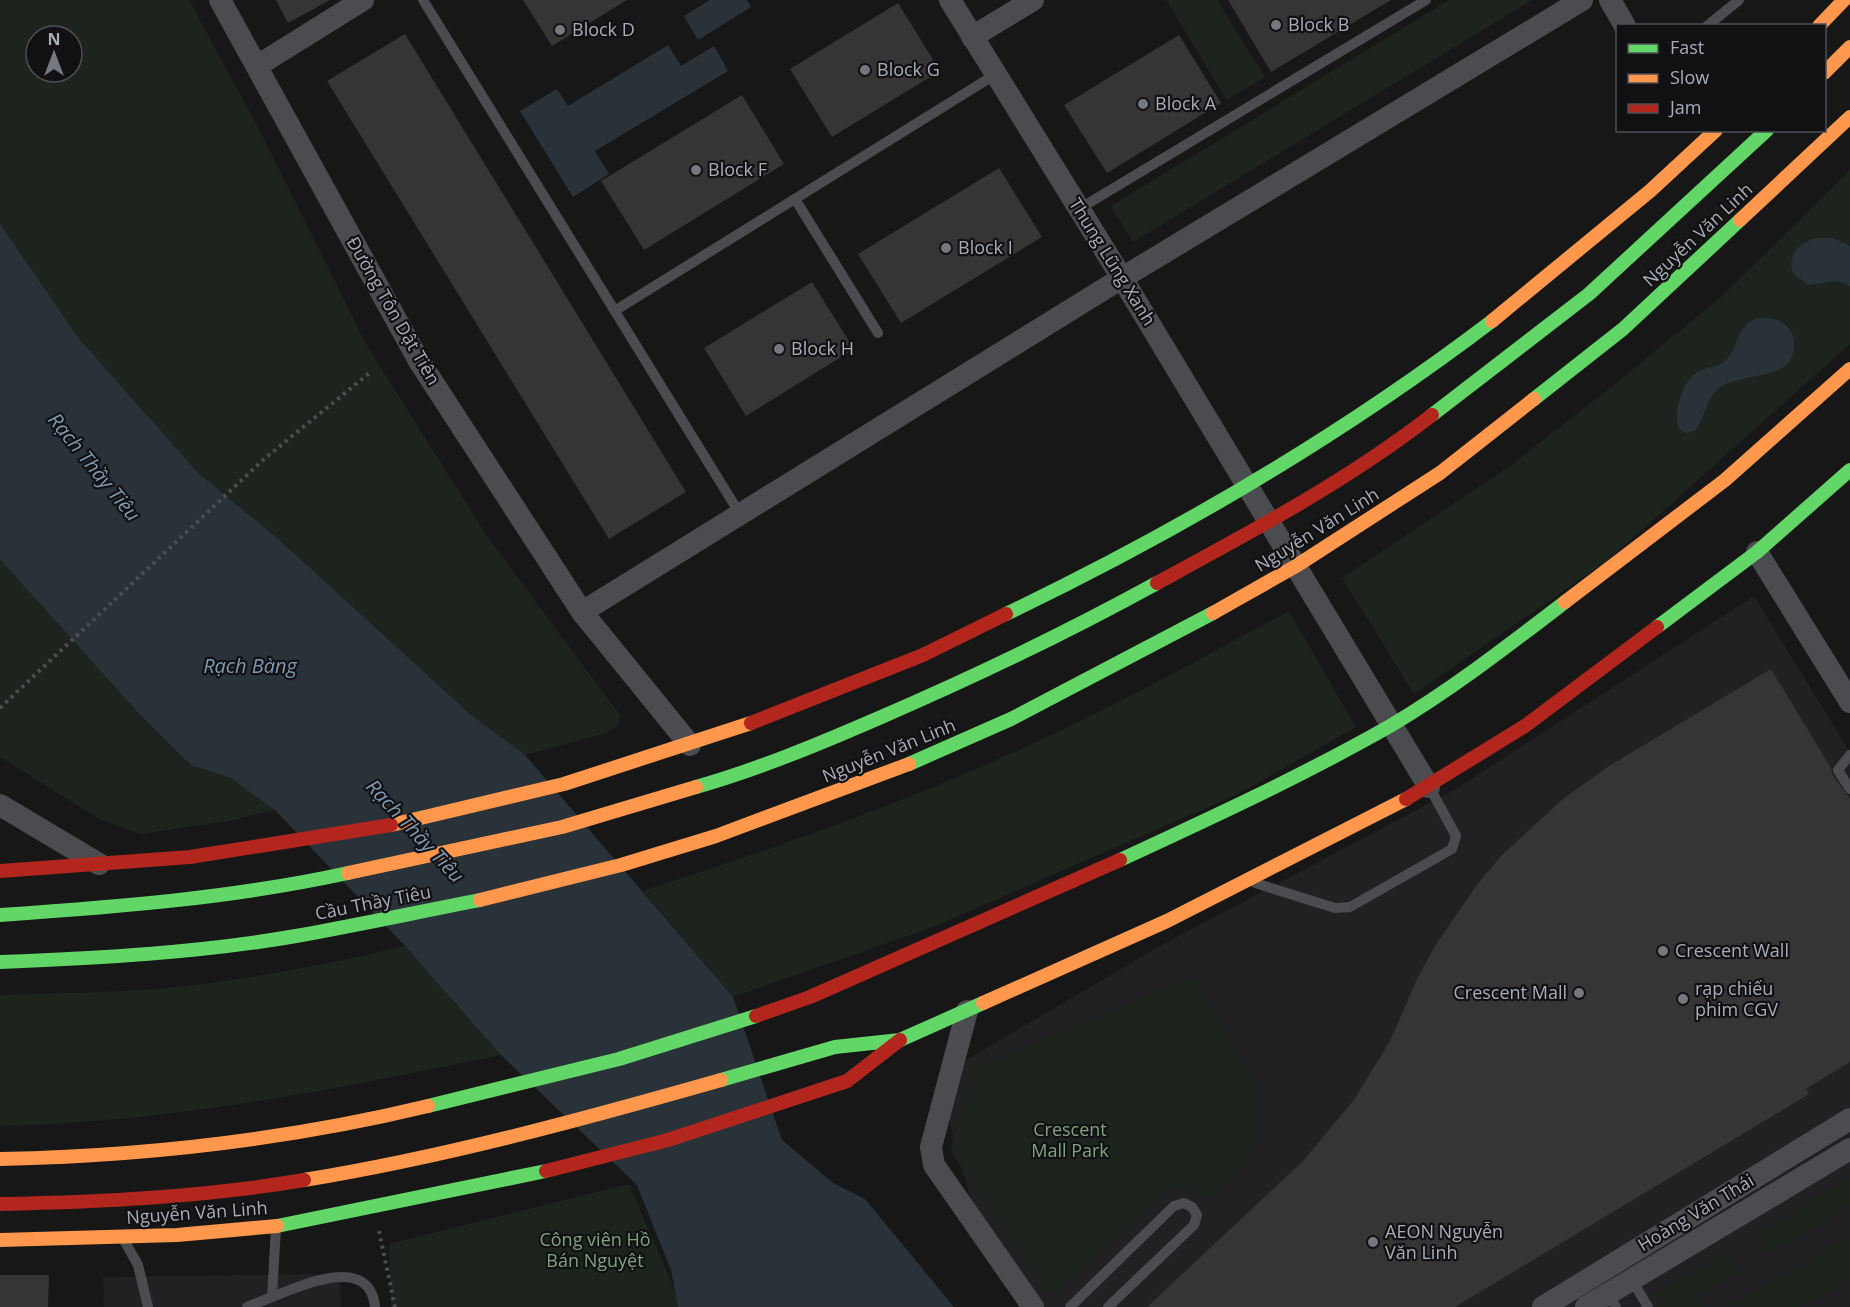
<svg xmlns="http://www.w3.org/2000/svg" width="1850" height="1307" font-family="'Open Sans',sans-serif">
	<rect width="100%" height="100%" fill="#171717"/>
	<g fill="#212123">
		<polygon points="1754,596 1850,752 1850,1307 1034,1307 982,1240 937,1077 1160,946 1454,790"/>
		<polygon points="340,1274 341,1307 104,1307 103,1277"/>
	</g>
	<g fill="#1d241e" fill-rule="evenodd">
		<path d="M0 0H189L261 133 366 344 489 539 620 715 618 726 606 733 476 768 0 289ZM36 36H72V72H36Z"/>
		<polygon points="1166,0 1217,0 1265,77 1227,100"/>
		<polygon points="1449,0 1532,0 1133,242 1111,206"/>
		<polygon points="1850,170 1850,344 1607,561 1414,694 1342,578 1506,469 1620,380 1723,295"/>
		<polygon points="0,472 275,810 229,821 140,834 99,819 0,757"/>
		<path d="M1289 611 1356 727 1238 794 933 927 733 997 643 891C776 848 907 802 1034 743 1121 703 1205 656 1289 611Z"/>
		<path d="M405 946 501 1055C332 1090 173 1122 0 1126V995C52 993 104 993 156 989 240 981 323 966 405 946Z"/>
		<path d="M1194 977 1255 1082 1259 1110 1255 1142 1247 1163 1209 1201C1198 1185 1184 1183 1167 1190L1062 1289 1055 1293H1047L953 1155 951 1148 974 1069Z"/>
		<polygon points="1850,1178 1850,1205 1769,1254 1757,1234"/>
		<polygon points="629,1184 682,1307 391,1307 389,1244"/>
		<polygon points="1848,1237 1850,1278 1802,1307 1734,1307 1733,1305"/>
		<polygon points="1726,1252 1738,1271 1698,1296 1704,1307 1662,1307 1654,1295"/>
	</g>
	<g fill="#2a3239">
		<polygon points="710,0 747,0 751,7 698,40 684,16"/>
		<polygon points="668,45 681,66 714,46 728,71 595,151 609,174 573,197 520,111 557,89 568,106"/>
		<polygon points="0,224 79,339 198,473 277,538 471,715 525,755 733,997 782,1140 833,1183 865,1199 954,1307 678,1307 671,1270 637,1185 501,1055 405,946 275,810 231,778 191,765 136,710 0,559"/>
		<path d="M1817 238H1833L1850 246V286L1837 281 1808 285 1793 273C1787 254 1799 243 1817 238Z"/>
		<path d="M1757 318C1767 317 1775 318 1784 324 1790 328 1794 336 1794 344 1796 384 1738 370 1717 390 1705 401 1705 418 1695 431L1687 433 1679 429C1672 414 1683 379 1699 371 1709 366 1720 368 1728 358 1740 343 1736 327 1757 318Z"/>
	</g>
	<g fill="#353536">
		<polygon points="276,0 330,0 288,23"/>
		<polygon points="523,0 627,0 552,46"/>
		<polygon points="1228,0 1391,0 1271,72"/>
		<polygon points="898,3 940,71 832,137 790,69"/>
		<polygon points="405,34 686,492 609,539 327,81"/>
		<polygon points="1179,35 1221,103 1107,173 1064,105"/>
		<polygon points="742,95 784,164 644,250 601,181"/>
		<polygon points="999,168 1042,237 901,323 858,254"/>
		<polygon points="812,282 854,349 746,416 704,348"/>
		<polygon points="1771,669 1831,768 1832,774 1850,799 1850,1062 1806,1089 1809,1094 1455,1307 1147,1307 1303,1161 1353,1101 1390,1041 1418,977 1435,946 1476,886 1501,856 1563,799 1609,766"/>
		<polygon points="0,1275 49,1275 48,1307 0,1307"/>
	</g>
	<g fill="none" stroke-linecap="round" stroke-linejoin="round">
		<g stroke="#4d4e52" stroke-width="4" stroke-dasharray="3 4.5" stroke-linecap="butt">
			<polyline points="0,708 264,459 372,371"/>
			<polyline points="379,1231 395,1307"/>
		</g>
		<g stroke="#4b4c50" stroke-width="10">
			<polyline points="423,0 740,514"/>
			<polyline points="1707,26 1739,0"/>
			<polyline points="795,199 878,333"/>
			<polyline points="1079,209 1426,0"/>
			<polyline points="616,310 996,74"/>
			<polyline points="1850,755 1838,770 1850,789"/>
			<polyline points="1255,883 1335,908 1350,907 1452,849 1456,836 1431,790"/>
			<polyline points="125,1242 138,1265 148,1307"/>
			<polyline points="1632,1280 1648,1307"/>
			<polyline points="1608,1294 1616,1307"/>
			<path d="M272 1297C302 1285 370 1254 375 1307"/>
			<polyline points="247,1307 272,1297 276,1228"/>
			<polyline points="1070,1307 1174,1206 1184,1203 1192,1207 1197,1215 1194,1225 1108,1307"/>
		</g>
		<g stroke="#4b4c50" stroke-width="22">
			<polyline points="220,0 419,361 582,612 690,745"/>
			<polyline points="950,0 1122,278 1429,787"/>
			<polyline points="1610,0 1625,26"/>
			<polyline points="972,37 1033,0"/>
			<polyline points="257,66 363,0"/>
			<polyline points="1757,552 1850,702"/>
			<polyline points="582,612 1122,278 1582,0"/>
			<polyline points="0,805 99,864"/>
			<polyline points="967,1011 931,1147 934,1165 1033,1307"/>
			<polyline points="1543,1307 1850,1119"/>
			<polyline points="1586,1307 1850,1149"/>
		</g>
		<g stroke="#63d668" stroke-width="14">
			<polyline points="1534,399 1623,329 1740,220"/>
			<polyline points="1432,415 1589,294 1767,130"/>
			<path d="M1006 614C1177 532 1342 435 1492 321"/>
			<polyline points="1657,627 1757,552 1850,470"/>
			<polyline points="909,764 1011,719 1213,613"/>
			<path d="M696 787C759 769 819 744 879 718 974 677 1066 633 1157 583"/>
			<path d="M1120 860C1211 818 1302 776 1390 726 1451 690 1509 645 1565 602"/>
			<path d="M0 915C116 907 234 898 348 873"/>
			<path d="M0 962C99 958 198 953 296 936 357 925 418 912 480 900"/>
			<polyline points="721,1080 835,1047 900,1040 983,1003"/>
			<polyline points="428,1106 619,1059 756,1016"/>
			<polyline points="277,1226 546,1171"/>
		</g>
		<g stroke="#ff974d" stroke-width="14">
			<polyline points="1819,26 1844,0"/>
			<polyline points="1824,73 1850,47"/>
			<polyline points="1740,220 1850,117"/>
			<polyline points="1492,321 1650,191 1716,130"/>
			<polyline points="1565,602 1725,480 1850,369"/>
			<polyline points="1213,613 1296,566 1440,473 1534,399"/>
			<polyline points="391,825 564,784 751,723"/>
			<polyline points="348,873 562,827 696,787"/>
			<polyline points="480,900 621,865 716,836 909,764"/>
			<polyline points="983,1003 1167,921 1406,799"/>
			<path d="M0 1159C144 1156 287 1140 428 1106"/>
			<path d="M304 1180C445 1157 584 1119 721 1080"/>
			<polyline points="0,1240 177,1235 277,1226"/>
		</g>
		<g stroke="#b3261e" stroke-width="14">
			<path d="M1157 583C1251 532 1347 481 1432 415"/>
			<polyline points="751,723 923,655 1006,614"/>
			<polyline points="1406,799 1525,726 1657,627"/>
			<polyline points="0,871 190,857 391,825"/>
			<polyline points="756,1016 810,997 1120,860"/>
			<polyline points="546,1171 668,1140 847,1081 900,1040"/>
			<path d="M0 1204C102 1202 203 1197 304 1180"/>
		</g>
	</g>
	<g fill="#757880" stroke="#111113" stroke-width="2">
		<circle cx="1276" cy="25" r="6"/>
		<circle cx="560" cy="30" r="6"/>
		<circle cx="865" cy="70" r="6"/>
		<circle cx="1143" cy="104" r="6"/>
		<circle cx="696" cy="170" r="6"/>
		<circle cx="946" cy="248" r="6"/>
		<circle cx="779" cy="349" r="6"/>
		<circle cx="1663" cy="951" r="6"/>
		<circle cx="1579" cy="993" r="6"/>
		<circle cx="1683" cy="999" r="6"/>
		<circle cx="1373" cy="1242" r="6"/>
	</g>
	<g text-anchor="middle" stroke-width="4.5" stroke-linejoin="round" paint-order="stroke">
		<g font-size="18" fill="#a8adb8" stroke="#111113" text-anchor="start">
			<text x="1288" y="31">Block B</text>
			<text x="572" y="36">Block D</text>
			<text x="877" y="76">Block G</text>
			<text x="1155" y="110">Block A</text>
			<text x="708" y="176">Block F</text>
			<text x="958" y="254">Block I</text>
			<text x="791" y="355">Block H</text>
			<text x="1675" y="957">Crescent Wall</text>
			<text x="1695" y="995">rạp chiếu<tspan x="1695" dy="21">phim CGV</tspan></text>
			<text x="1567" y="999" text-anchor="end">Crescent Mall</text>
			<text x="1385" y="1238">AEON Nguyễn<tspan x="1385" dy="21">Văn Linh</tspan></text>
		</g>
		<g font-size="18" fill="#a8adb8" stroke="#111113">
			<text transform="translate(1698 235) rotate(-43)" y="6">Nguyễn Văn Linh</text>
			<text transform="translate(1112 262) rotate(58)" y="6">Thung Lũng Xanh</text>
			<text transform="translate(393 311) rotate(60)" y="6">Đường Tôn Dật Tiên</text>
			<text transform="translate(1317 530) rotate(-32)" y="6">Nguyễn Văn Linh</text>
			<text transform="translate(889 751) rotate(-22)" y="6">Nguyễn Văn Linh</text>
			<text transform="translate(373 903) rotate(-11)" y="6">Cầu Thầy Tiêu</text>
			<text transform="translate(197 1213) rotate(-4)" y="6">Nguyễn Văn Linh</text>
			<text transform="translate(1696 1213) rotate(-31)" y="6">Hoàng Văn Thái</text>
		</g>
		<g font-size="18" fill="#7fa381" stroke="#111113">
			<text x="1070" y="1136">Crescent<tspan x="1070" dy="21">Mall Park</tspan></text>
			<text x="595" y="1246">Công viên Hồ<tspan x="595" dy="21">Bán Nguyệt</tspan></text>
		</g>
		<g font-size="20" font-style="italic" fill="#7f9bb3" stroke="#111113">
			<text transform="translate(94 467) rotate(51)" y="7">Rạch Thầy Tiêu</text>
			<text x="250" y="673">Rạch Bàng</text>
			<text transform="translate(415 831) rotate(47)" y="7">Rạch Thầy Tiêu</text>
		</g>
	</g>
	<rect x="1616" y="24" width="210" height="108" fill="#111113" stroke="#4d4f55" stroke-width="1.5"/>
	<rect x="1628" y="44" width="30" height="9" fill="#63d668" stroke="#4d4f55" stroke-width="1.5"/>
	<text x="1670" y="54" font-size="18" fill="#a8adb8">Fast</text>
	<rect x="1628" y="74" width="30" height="9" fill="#ff974d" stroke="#4d4f55" stroke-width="1.5"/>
	<text x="1670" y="84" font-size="18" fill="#a8adb8">Slow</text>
	<rect x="1628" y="104" width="30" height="9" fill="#b3261e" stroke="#4d4f55" stroke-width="1.5"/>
	<text x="1670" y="114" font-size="18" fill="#a8adb8">Jam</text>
	<g transform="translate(54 54)"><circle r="28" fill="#111113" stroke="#4d4f55" stroke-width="1.5"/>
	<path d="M0-4.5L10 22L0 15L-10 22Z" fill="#757880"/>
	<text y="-9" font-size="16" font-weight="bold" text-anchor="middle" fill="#a8adb8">N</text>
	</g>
</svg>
